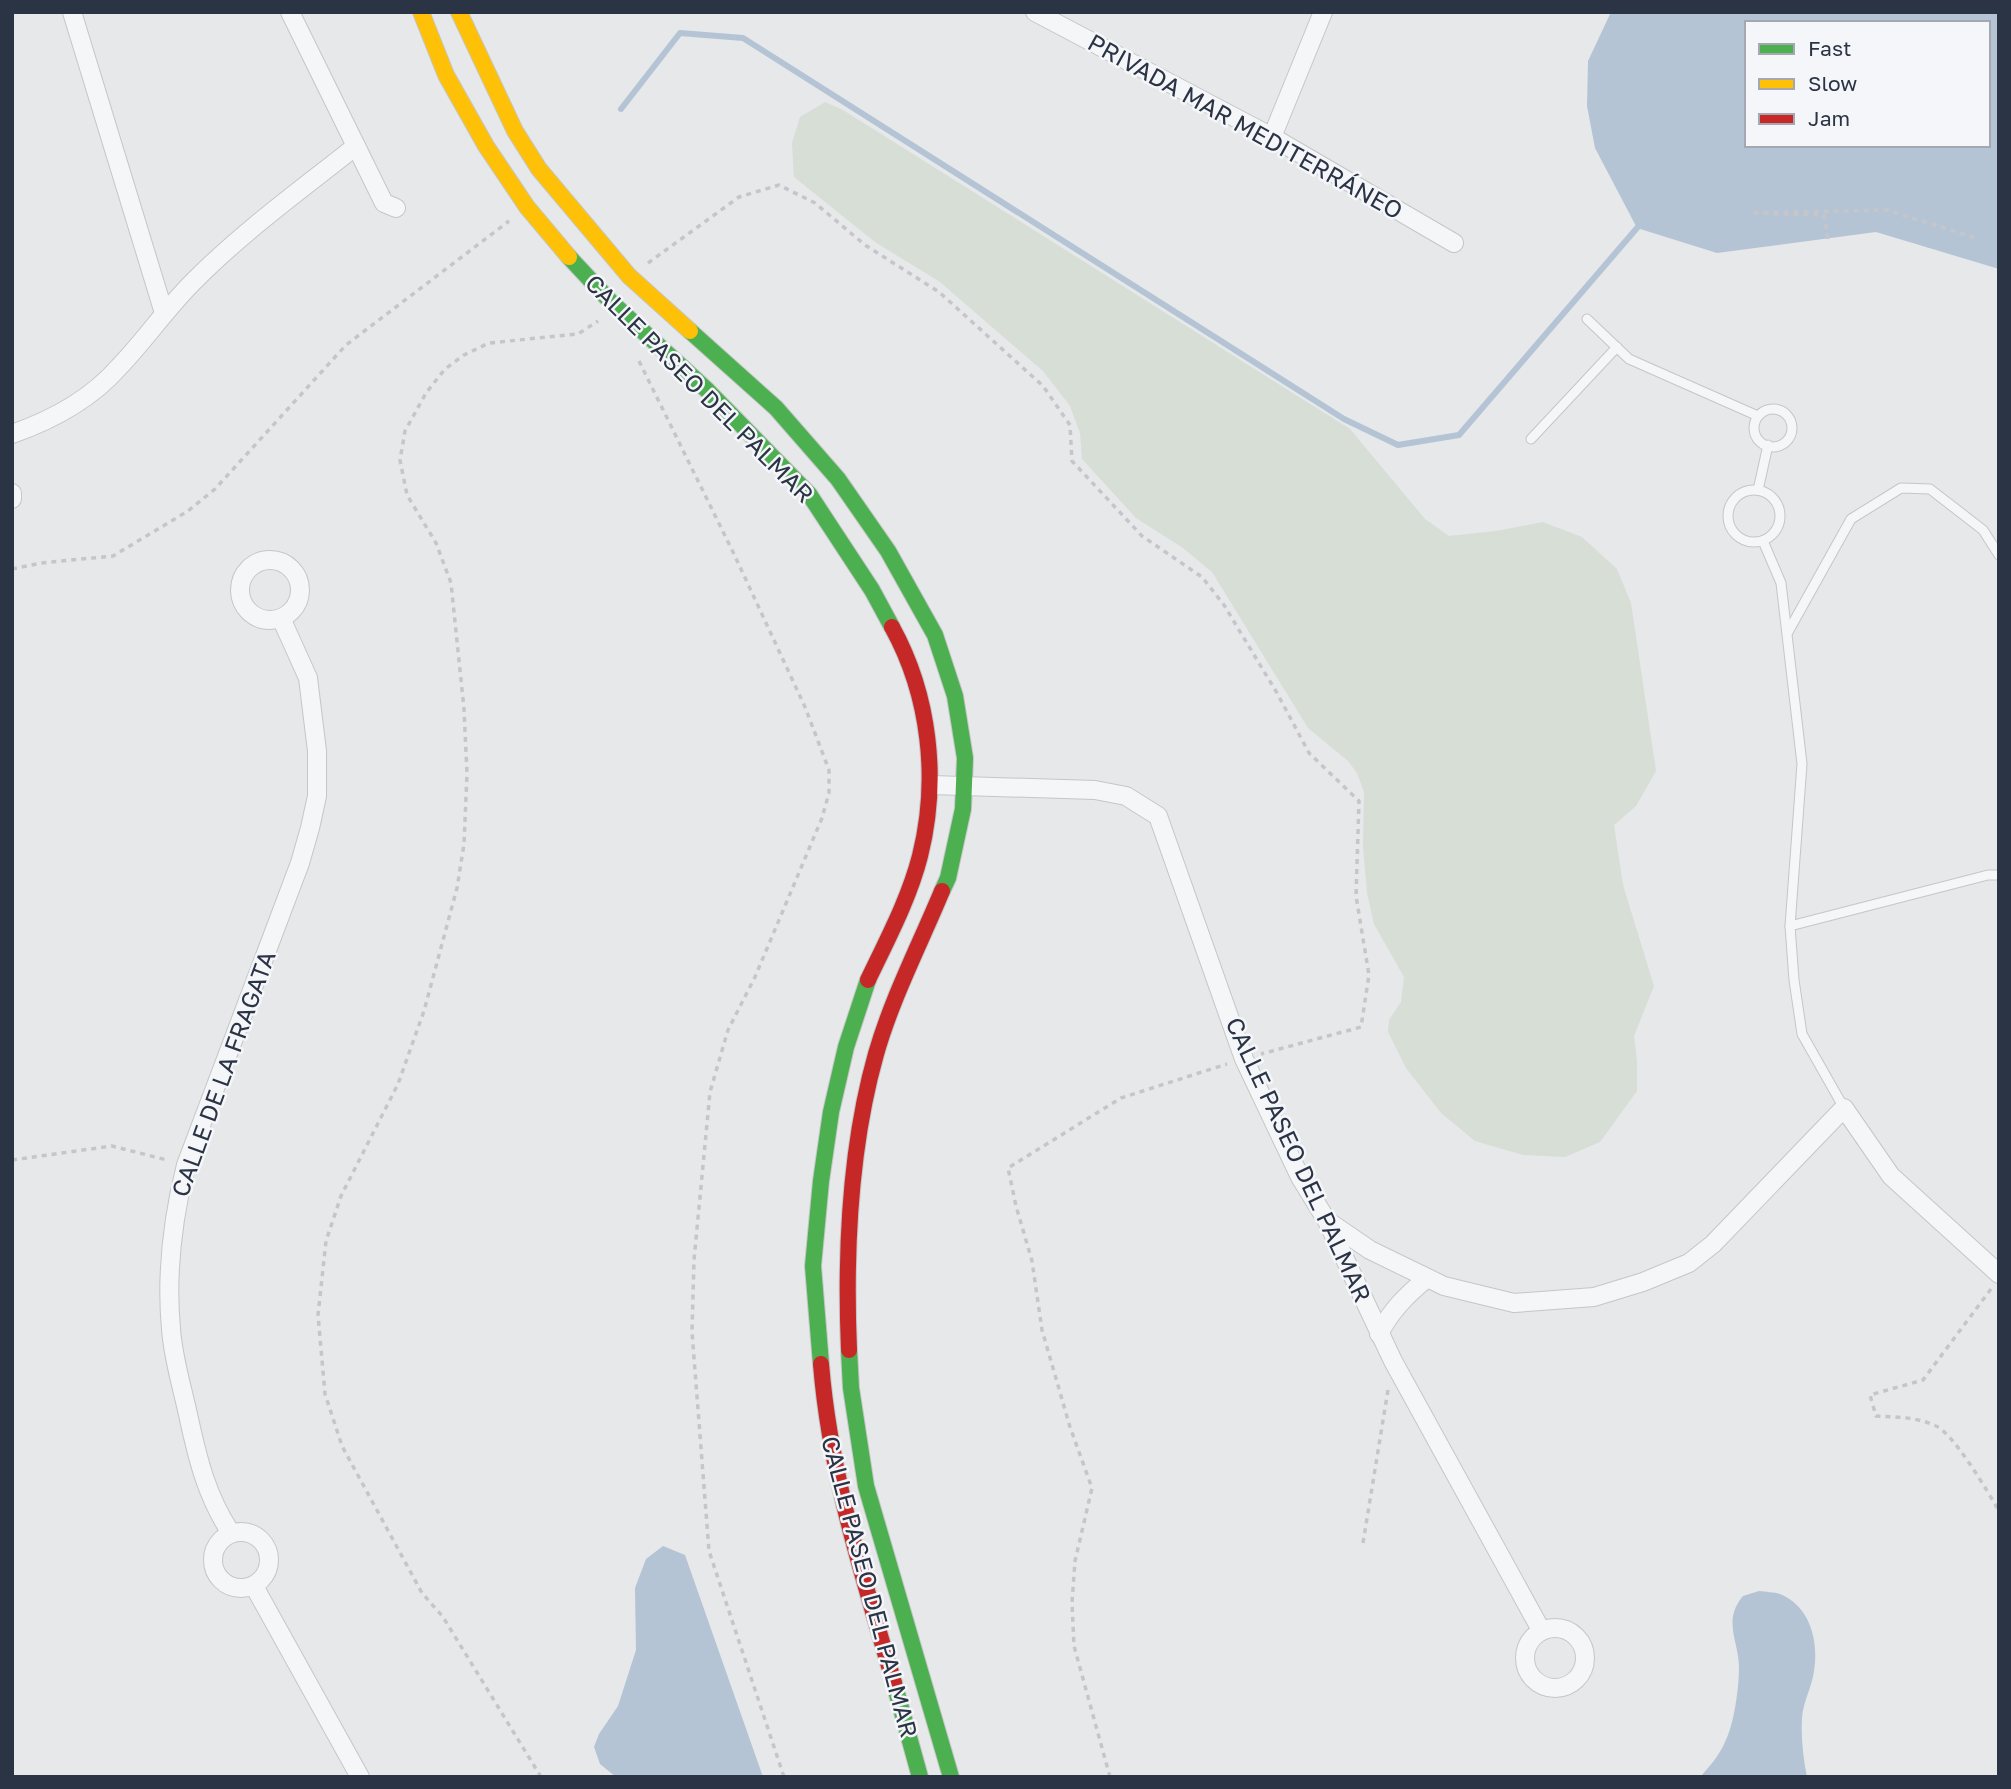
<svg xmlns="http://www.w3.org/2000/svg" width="2011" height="1789" font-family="'Golos Text',sans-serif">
	<rect width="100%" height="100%" fill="#e6e8ea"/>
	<polygon fill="#d6ded6" points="825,102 843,110 1350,429 1425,519 1449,536 1496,531 1543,522 1582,537 1617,569 1631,603 1656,771 1636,806 1614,825 1623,885 1654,986 1634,1036 1637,1061 1637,1091 1600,1142 1565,1157 1523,1155 1475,1141 1441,1113 1406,1068 1388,1032 1389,1020 1401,1002 1404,977 1374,924 1367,893 1363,846 1364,792 1357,773 1348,761 1308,728 1212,572 1183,548 1136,518 1082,459 1080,433 1070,406 1043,371 940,282 875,242 794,177 792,143 800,117"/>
	<g fill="#b4c4d5" fill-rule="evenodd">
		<path d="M1611 12H1999V269L1876 232 1717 253 1637 228 1595 148 1587 106 1588 61ZM1747 23H1988V145H1747Z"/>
		<polygon points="663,1546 685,1555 763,1777 616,1777 600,1764 594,1747 599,1734 618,1706 636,1650 635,1588 646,1559"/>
		<path d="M1759 1591C1766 1592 1774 1592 1780 1594 1810 1606 1819 1641 1814 1671 1812 1687 1803 1702 1802 1718 1801 1738 1803 1757 1807 1777H1700C1710 1766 1719 1756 1725 1742 1734 1725 1739 1687 1739 1668 1739 1641 1722 1621 1743 1596Z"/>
	</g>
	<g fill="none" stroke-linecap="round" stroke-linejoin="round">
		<polyline stroke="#b4c4d5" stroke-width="6" points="621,109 680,33 743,38 1344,419 1398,445 1459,435 1637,228"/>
		<defs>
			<g id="lane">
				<polyline points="1587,319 1629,359 1758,416"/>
				<circle cx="1773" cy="428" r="19"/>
				<polyline points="1531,439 1617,347"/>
				<circle cx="1754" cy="516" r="26"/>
				<polyline points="1758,490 1768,445"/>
				<polyline points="1763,541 1781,583 1802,764 1790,926 1794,980 1802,1034 1844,1108"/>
				<polyline points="1788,632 1851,519 1901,488 1930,489 1983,530 1999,555"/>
				<polyline points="1790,926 1988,875 1999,875"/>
			</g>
			<g id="street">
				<polyline points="72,12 164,313"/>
				<polyline points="290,12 384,203 396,208"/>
				<polyline points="1035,12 1272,137 1454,243"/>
				<polyline points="1272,137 1323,12"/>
				<path d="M12 434C52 420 91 399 119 367 146 339 168 306 196 279 245 230 302 189 356 146"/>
				<polyline points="12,493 12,499"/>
				<circle cx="270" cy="590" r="30"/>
				<polyline points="931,785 1095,790 1126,796 1158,816 1244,1059 1300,1177 1327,1221 1393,1361 1541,1630"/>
				<polyline points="1329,1222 1370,1250 1444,1286 1514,1303 1594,1297 1643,1282 1689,1263 1713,1244 1844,1108 1891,1176 1999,1274"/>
				<path d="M1379 1334C1391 1310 1407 1295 1427 1278"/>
				<circle cx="241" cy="1560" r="28"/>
				<path d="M231 1533C207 1497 198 1460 189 1419 183 1390 173 1359 171 1329 166 1275 173 1217 186 1165L300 863 310 828 317 796V751L308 678 281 618"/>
				<polyline points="254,1586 360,1777"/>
				<circle cx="1555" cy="1658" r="30"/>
			</g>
			<g id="fast">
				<polyline points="569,257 611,302 708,391 809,494 872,590 892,627"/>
				<polyline points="690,331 776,408 838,479 888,551 935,635 955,696 965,758 963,809 948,878 942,891"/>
				<polyline points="849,1350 851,1388 866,1486 951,1777"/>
				<polyline points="821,1364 813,1266 821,1181 831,1112 846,1047 868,980"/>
				<polyline points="894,1683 920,1777"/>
			</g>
			<g id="slow">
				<polyline points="421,12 446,75 486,146 527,207 569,257"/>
				<polyline points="459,12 515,131 539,169 629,276 690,331"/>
			</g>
			<g id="jam">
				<path d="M868 980C887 940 909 899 920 856 939 780 930 696 892 627"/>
				<path d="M849 1350C845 1255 850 1146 876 1054 892 998 920 944 942 891"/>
				<path d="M821 1364C830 1475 863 1577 894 1683"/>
			</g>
		</defs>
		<use href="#lane" stroke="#c4c6c8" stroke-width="11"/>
		<use href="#street" stroke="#c4c6c8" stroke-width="20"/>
		<use href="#fast" stroke="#c4c6c8" stroke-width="18"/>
		<use href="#slow" stroke="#c4c6c8" stroke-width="18"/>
		<use href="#jam" stroke="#c4c6c8" stroke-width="18"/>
		<g stroke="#c5c6ca" stroke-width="3.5" stroke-dasharray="5 5" stroke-linecap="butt">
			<polyline points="1828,239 1824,215 1751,213 1887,210 1976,238"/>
			<polyline points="648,263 739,197 779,185 815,203 865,245 939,292 1043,386 1070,425 1072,461 1142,536 1202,577 1224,605 1277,693 1309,753 1359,801 1356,896 1369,975 1361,1027 1261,1054"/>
			<polyline points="639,361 734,554 805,707 829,770 829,793 822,818 755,977 728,1030 710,1092 694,1260 692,1332 709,1551 784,1777"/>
			<polyline points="12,569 41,563 113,556 188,511 215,489 346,345 509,221"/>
			<polyline points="12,1160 112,1146 167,1160"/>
			<path d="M1991 1289 1923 1380 1870 1395 1876 1416C1896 1417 1917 1417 1936 1426 1954 1434 1988 1492 1999 1511"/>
			<polyline points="1363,1543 1388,1390"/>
			<polyline points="541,1777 443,1617 422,1593 342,1446 325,1394 318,1315 326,1241 341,1196 398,1084 424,1011 457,888 464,844 467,774 464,709 451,583 436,543 407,495 400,460 405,431 426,393 445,369 464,355 489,343 578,334 598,321"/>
			<polyline points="1110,1777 1074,1646 1072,1603 1075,1561 1092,1488 1070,1427 1042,1330 1032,1261 1016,1206 1008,1168 1121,1098 1227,1064"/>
		</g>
		<use href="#lane" stroke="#f5f6f7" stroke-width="9"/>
		<use href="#street" stroke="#f5f6f7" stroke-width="18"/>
		<use href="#fast" stroke="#4caf50" stroke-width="16"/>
		<use href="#slow" stroke="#ffc107" stroke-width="16"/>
		<use href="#jam" stroke="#c62828" stroke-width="16"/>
	</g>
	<g text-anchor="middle" stroke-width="5" stroke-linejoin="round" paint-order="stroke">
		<g font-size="24" fill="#2b3445" stroke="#f4f6f9">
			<text transform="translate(1245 127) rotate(29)" y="8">PRIVADA MAR MEDITERRÁNEO</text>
			<text transform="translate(699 389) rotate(45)" y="8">CALLE PASEO DEL PALMAR</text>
			<text transform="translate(224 1074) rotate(-70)" y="8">CALLE DE LA FRAGATA</text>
			<text transform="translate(1298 1160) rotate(65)" y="8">CALLE PASEO DEL PALMAR</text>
			<text transform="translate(869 1587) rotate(75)" y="8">CALLE PASEO DEL PALMAR</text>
		</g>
	</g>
	<rect width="2011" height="1789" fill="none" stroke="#2b3445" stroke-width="28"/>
	<rect x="1745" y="21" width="245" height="126" fill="#f4f6f9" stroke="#a4a8b1" stroke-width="2"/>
	<rect x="1759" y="44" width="35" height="10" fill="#4caf50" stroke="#a4a8b1" stroke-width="2"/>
	<text x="1808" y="56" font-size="21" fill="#2b3445">Fast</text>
	<rect x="1759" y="79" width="35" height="10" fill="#ffc107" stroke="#a4a8b1" stroke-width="2"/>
	<text x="1808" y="91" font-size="21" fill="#2b3445">Slow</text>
	<rect x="1759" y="114" width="35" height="10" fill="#c62828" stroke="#a4a8b1" stroke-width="2"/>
	<text x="1808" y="126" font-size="21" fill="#2b3445">Jam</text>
</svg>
